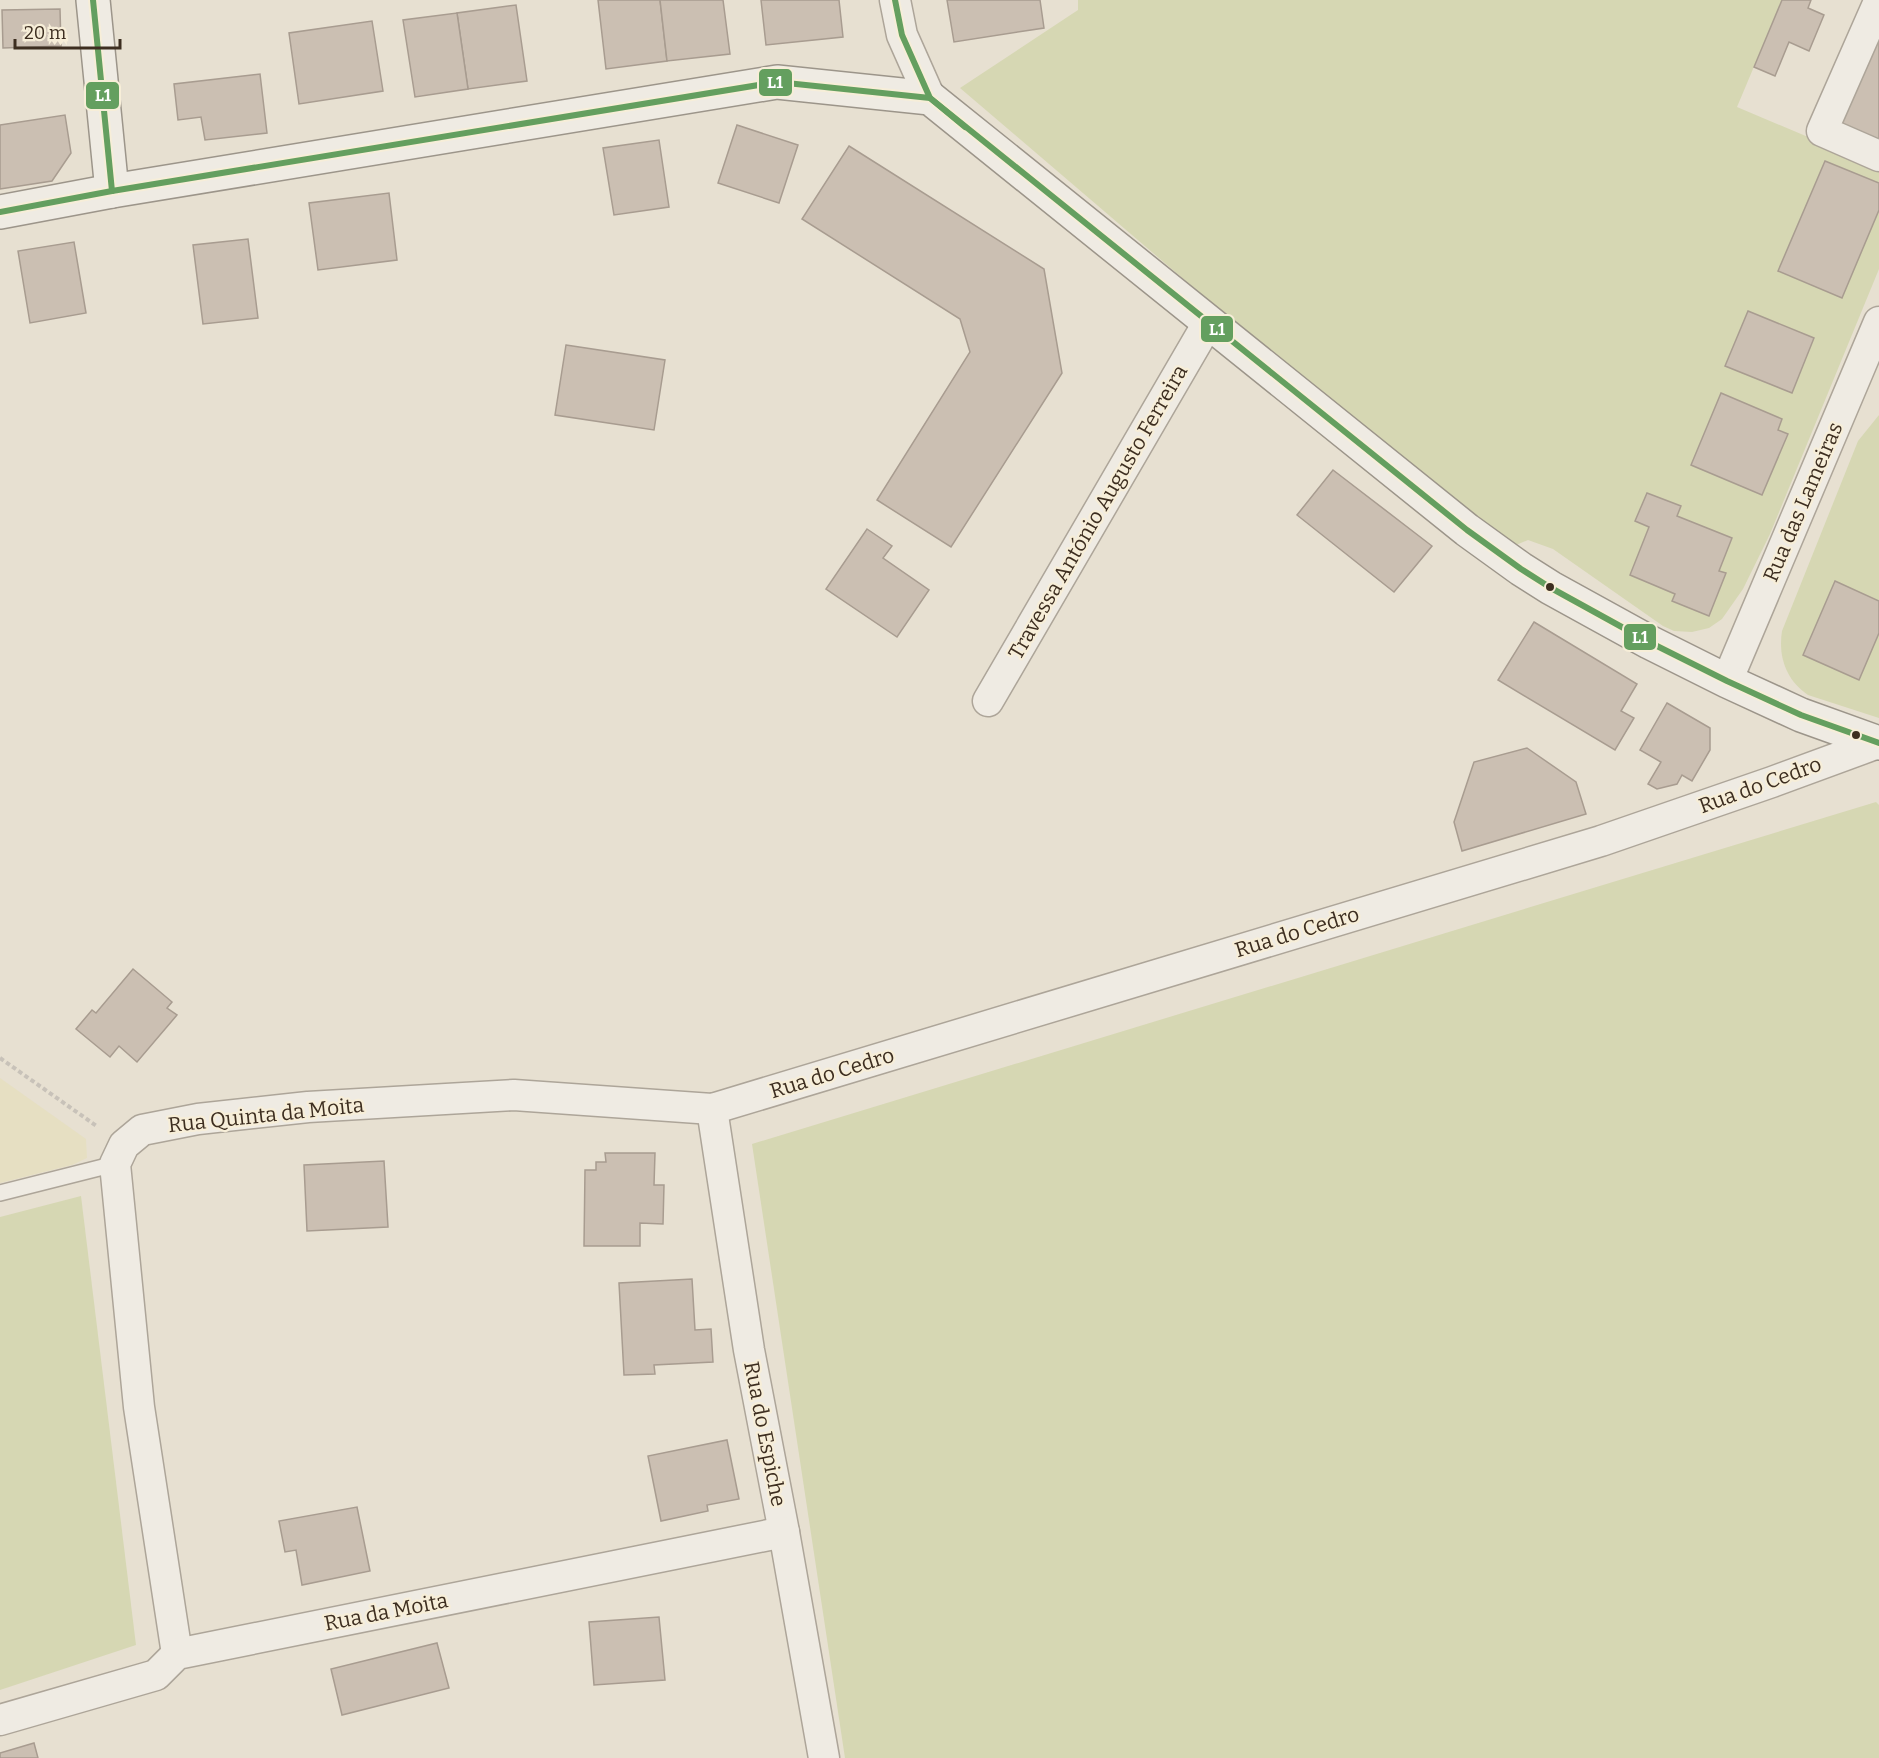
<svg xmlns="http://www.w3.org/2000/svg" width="1879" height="1758" font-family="Bitter,serif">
	<rect width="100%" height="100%" fill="#e7e0d1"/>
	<polygon fill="#e6dfc2" points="0,1078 86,1139 87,1158 72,1165 0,1183"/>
	<g fill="#d6d7b3">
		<polygon points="1078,0 1782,0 1737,107 1879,167 1879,269 1770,534 1743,589 1722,619 1709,628 1692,632 1674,631 1663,626 1553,549 1528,540 1516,545 1505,544 1325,400 960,88 1078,10"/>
		<path d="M1879 415V718L1808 695C1786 680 1778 657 1782 631L1858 441Z"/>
		<polygon points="1876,802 1879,805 1879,1758 845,1758 752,1144"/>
		<polygon points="81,1196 136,1645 0,1690 0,1217"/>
	</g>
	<g fill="#cbbfb2" stroke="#a89c90" stroke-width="1.5">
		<polygon points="598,0 660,0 667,61 606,69"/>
		<polygon points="660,0 723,0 730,54 667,61"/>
		<polygon points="761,0 839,0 843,37 766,45"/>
		<polygon points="947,0 1040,0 1044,28 954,42"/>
		<polygon points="1782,0 1811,0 1808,8 1824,15 1809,51 1789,42 1775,76 1754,67"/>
		<polygon points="516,5 527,81 468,89 457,13"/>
		<polygon points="60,9 61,46 3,48 2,10"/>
		<polygon points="457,13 468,89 415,97 403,20"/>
		<polygon points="372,21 383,91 299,104 289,33"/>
		<polygon points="1879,31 1879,141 1839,124"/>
		<polygon points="260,74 267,133 205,140 201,117 178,120 174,84"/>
		<polygon points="65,115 71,153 52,181 0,189 0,125"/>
		<polygon points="737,125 798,145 779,203 718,183"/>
		<polygon points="659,140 669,207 614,215 603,148"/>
		<polygon points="849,146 1044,269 1062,373 951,547 877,500 970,352 960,319 802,219"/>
		<polygon points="1825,161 1879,183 1879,210 1842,298 1778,271"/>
		<polygon points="389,193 397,260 318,270 309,203"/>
		<polygon points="248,239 258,318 203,324 193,245"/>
		<polygon points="74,242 86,313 30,323 18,251"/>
		<polygon points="1748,311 1814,338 1792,393 1725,366"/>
		<polygon points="566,345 665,360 654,430 555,415"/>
		<polygon points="1721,393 1782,419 1778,430 1788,434 1762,495 1691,465"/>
		<polygon points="1333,470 1432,546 1394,592 1297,515"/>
		<polygon points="1647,493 1681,506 1677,516 1732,538 1719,571 1726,573 1709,616 1672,601 1675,594 1630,575 1649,527 1635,521"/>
		<polygon points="867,529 892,546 883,558 929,590 897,637 826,589"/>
		<polygon points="1835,581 1879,601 1879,633 1859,680 1803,655"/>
		<polygon points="1534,622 1637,684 1621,711 1634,718 1615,750 1498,680"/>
		<polygon points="1667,703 1710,728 1710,750 1692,781 1682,775 1677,784 1657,789 1648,784 1661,762 1640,750"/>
		<polygon points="1527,748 1576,782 1586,814 1462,851 1454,822 1474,762"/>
		<polygon points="133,969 172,1002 167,1008 177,1015 137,1062 119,1046 110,1057 76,1029 92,1010 96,1013"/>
		<polygon points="605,1153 655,1153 654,1185 664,1185 663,1224 640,1223 640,1246 584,1246 585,1170 596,1170 596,1162 606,1162"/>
		<polygon points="384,1161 388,1227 307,1231 304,1165"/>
		<polygon points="692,1279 695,1330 711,1329 713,1362 654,1365 655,1374 624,1375 619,1283"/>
		<polygon points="727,1440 739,1499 707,1505 708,1511 661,1521 648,1456"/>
		<polygon points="357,1507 370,1571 302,1585 296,1550 285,1552 279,1521"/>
		<polygon points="659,1617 665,1680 594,1685 589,1622"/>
		<polygon points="437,1643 449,1688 342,1715 331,1669"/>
		<polygon points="34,1743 38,1758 0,1758 0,1753"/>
	</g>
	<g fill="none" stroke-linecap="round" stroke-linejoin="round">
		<defs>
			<polyline id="lane" points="0,1193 115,1164"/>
			<g id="street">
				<polyline points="895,0 902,35 930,98"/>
				<polyline points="1879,7 1877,6 1822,131 1879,156"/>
				<polyline points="1727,681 1879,322"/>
				<polyline points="988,701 1208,323"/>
				<polyline points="712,1109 749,1350 784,1532 824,1758"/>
				<polyline points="177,1654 139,1407 115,1164 124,1145 142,1130 198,1119 308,1107 514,1095 712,1109 1601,841 1772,782 1878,743"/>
				<polyline points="0,1720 156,1675 177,1654 784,1532"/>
			</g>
			<g id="secondary">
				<polyline points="93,0 112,191"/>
				<polyline points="0,212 112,191 777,82 930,98 1467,530 1521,569 1551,588 1649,642 1727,681 1801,715 1879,743"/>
			</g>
		</defs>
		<use href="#lane" stroke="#ada599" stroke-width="18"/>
		<use href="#street" stroke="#ada599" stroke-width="33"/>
		<use href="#secondary" stroke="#9c958a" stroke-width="36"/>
		<polyline stroke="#c8c2b9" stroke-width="4" stroke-dasharray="4.5 3" stroke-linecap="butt" points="0,1058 98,1127"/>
		<use href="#lane" stroke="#efebe3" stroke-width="15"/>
		<use href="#street" stroke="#efebe3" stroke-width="30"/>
		<use href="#secondary" stroke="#efebe3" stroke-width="33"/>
		<defs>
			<g id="bus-1">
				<polyline points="93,0 112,191"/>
				<polyline points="895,0 902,35 930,98 965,127"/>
				<polyline points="0,212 112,191 777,82 930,98 1467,530 1521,569 1551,588 1649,642 1727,681 1801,715 1879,743"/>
			</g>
		</defs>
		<use href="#bus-1" stroke="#f7eed8" stroke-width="10"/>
		<use href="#bus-1" stroke="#649f5f" stroke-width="6"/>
	</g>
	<g fill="#3d2e20" stroke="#f7eed8" stroke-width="2">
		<circle cx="1550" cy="587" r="5"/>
		<circle cx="1856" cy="735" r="5"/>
	</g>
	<g text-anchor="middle" stroke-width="4.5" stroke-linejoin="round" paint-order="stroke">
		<g font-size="21" fill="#3d2e20" stroke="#f7eed8">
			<text transform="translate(1803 502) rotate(-67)" y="7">Rua das Lameiras</text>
			<text transform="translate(1098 512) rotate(-60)" y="7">Travessa António Augusto Ferreira</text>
			<text transform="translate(1760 785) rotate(-20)" y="7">Rua do Cedro</text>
			<text transform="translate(1297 932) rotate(-17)" y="7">Rua do Cedro</text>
			<text transform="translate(832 1073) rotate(-17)" y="7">Rua do Cedro</text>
			<text transform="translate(266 1115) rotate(-6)" y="7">Rua Quinta da Moita</text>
			<text transform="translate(765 1434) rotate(79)" y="7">Rua do Espiche</text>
			<text transform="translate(386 1612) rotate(-11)" y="7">Rua da Moita</text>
		</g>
	</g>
	<g stroke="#f7eed8" stroke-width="2">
		<rect x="758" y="68" width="35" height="29" rx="6" fill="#649f5f"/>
		<rect x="85" y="81" width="35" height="29" rx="6" fill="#649f5f"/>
		<rect x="1200" y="315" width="34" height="28" rx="6" fill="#649f5f"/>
		<rect x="1623" y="623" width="34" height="28" rx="6" fill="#649f5f"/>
	</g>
	<g font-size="16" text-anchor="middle" font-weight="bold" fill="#fff">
		<text x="775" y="88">L1</text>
		<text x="103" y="101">L1</text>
		<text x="1217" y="335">L1</text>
		<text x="1640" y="643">L1</text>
	</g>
	<path d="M15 39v9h105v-9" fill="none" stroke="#3d2e20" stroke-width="3"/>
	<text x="24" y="39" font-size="18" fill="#3d2e20" stroke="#f7eed8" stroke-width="4.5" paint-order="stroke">20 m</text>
</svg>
